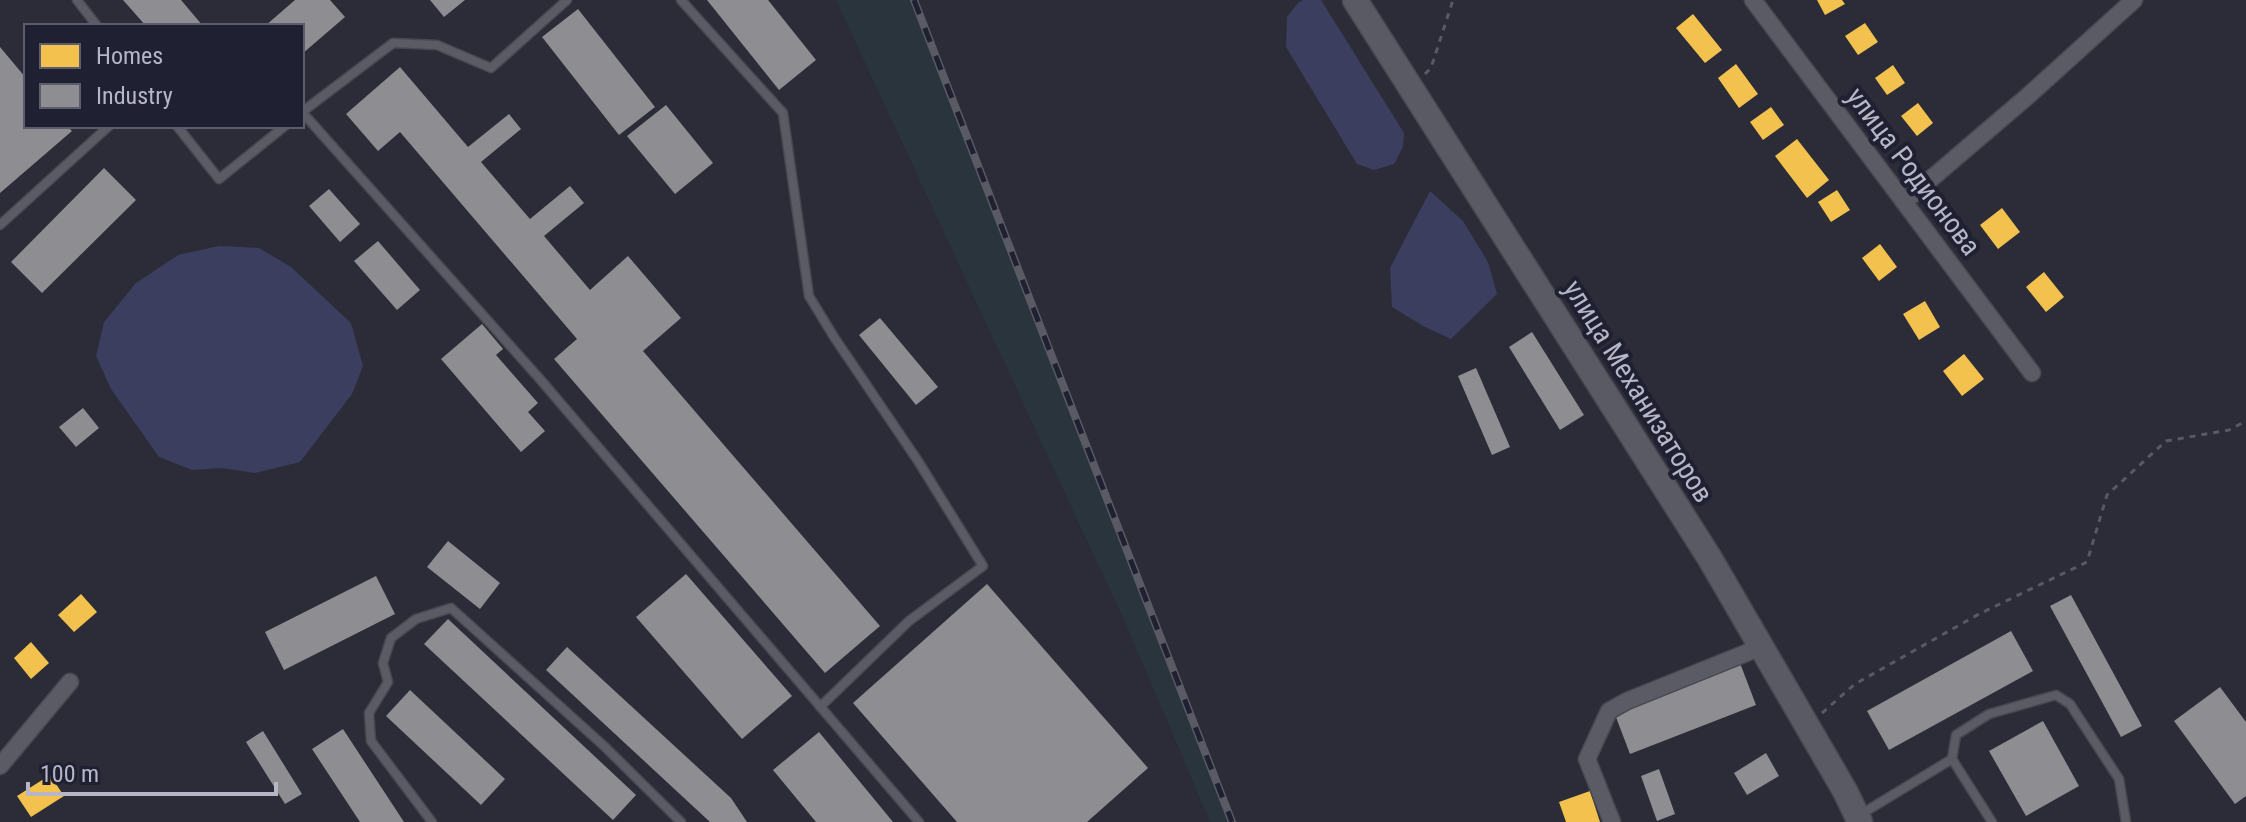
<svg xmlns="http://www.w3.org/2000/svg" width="2246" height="822" font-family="'Roboto Condensed',sans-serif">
	<rect width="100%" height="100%" fill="#2b2c37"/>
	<polygon fill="#29343d" points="836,0 909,0 998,217 1229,822 1210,822 1129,631"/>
	<g fill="#3b3e5f">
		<polygon points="1303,0 1321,0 1404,133 1403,147 1394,164 1374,170 1357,164 1286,47 1287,17 1298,3"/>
		<polygon points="1430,191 1463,221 1488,262 1497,294 1451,339 1423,326 1392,307 1390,268"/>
		<polygon points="219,246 259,248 291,267 351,323 363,366 352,394 300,462 255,473 221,468 192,470 159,457 111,389 96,356 104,322 136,283 178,255"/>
	</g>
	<g fill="#f2c14e">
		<polygon points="1817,0 1842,0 1845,4 1825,15"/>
		<polygon points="1693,14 1722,50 1705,63 1676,28"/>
		<polygon points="1865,23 1878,42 1858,55 1845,36"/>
		<polygon points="1736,64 1758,94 1739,108 1718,78"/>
		<polygon points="1893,65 1905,83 1887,95 1875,78"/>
		<polygon points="1918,103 1933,123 1917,136 1901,116"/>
		<polygon points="1771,107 1784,125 1763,140 1750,122"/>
		<polygon points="1797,139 1829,180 1807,198 1775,156"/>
		<polygon points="1837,190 1850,210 1831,222 1818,202"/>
		<polygon points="2002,208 2020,232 1998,249 1980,225"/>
		<polygon points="1880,244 1897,267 1879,281 1862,258"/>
		<polygon points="2044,272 2064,297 2046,312 2026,287"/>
		<polygon points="1925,301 1940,327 1919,340 1903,314"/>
		<polygon points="1964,354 1984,379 1962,396 1943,371"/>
		<polygon points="81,594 97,612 74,632 58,615"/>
		<polygon points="31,642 49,663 31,679 14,658"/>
		<polygon points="50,775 64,796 31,817 17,796"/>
		<polygon points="1590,791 1600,822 1566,822 1559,802"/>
	</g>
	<g fill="#8d8d92">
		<polygon points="123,0 181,0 203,26 146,26"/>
		<polygon points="295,0 330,0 345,17 302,54 302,26 265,26"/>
		<polygon points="430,0 465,0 444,17"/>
		<polygon points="707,0 768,0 816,60 779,90"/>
		<polygon points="578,9 655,107 619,135 542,37"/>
		<polygon points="0,47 26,78 26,126 67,126 72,131 0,193"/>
		<polygon points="400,67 468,147 509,114 521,129 481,162 530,219 570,186 584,203 544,236 590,290 628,256 681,318 643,351 880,626 825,673 554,359 577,339 400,132 378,151 346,114"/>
		<polygon points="666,105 713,163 675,194 627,136"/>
		<polygon points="104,168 136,200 42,293 11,262"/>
		<polygon points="329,189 360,224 340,242 309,206"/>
		<polygon points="378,241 420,290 397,310 354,261"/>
		<polygon points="880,318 938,387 916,405 859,335"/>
		<polygon points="482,324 503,349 496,355 538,403 528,412 545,431 521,452 441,359"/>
		<polygon points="1532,332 1584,415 1560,430 1509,347"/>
		<polygon points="1476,368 1510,447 1492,455 1458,376"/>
		<polygon points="83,408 99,428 76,447 59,427"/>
		<polygon points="448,541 500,583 480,609 427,567"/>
		<polygon points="686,574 792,696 742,739 636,617"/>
		<polygon points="376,576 395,614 284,670 265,632"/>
		<polygon points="987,584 1148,768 1087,822 957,822 853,703"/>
		<polygon points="2071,595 2142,726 2121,737 2050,606"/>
		<polygon points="448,619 636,795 613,820 424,644"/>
		<polygon points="2011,631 2033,671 1889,750 1867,711"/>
		<polygon points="567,647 731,798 747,822 710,822 546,670"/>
		<polygon points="1740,663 1756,705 1630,754 1614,712"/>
		<polygon points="2220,687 2246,722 2246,796 2235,804 2174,721"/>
		<polygon points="410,690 505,779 481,805 386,716"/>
		<polygon points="2043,721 2079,786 2026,816 1989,751"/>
		<polygon points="343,729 404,822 360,822 312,749"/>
		<polygon points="263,731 302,794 285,804 246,742"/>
		<polygon points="819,732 893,822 816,822 773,770"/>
		<polygon points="1766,753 1779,776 1747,795 1734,773"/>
		<polygon points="1659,769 1675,814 1657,821 1641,776"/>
	</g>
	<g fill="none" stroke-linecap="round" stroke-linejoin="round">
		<defs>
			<g id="lane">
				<polyline points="77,0 97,26"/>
				<polyline points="681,0 783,113 809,296 834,337 918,461 983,566 909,621 820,707"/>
				<polyline points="302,112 539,378 919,822"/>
				<polyline points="302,112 393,43 437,45 491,68 567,0"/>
				<polyline points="177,126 219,179 285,126"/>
				<polyline points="0,225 109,126"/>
				<polyline points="1858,816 1952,759"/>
				<polyline points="432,822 371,741 369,713 388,682 383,663 391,638 416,619 451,608 604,746 681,822"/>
				<polyline points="1992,822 1952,759 1956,735 1989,714 2056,695 2070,704 2119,779 2126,822"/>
			</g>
			<g id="street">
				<polyline points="1753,0 2032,373"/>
				<polyline points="1904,202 2029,95 2134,0"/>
				<polyline points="0,766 70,682"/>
				<polyline points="1612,822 1587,759 1609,711 1627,701 1761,647"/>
			</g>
			<polyline id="secondary" points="1355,0 1709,557 1845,791 1860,822"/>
		</defs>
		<use href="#lane" stroke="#474850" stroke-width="11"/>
		<use href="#street" stroke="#474850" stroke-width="19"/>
		<use href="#secondary" stroke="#474850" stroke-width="27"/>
		<g stroke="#585a62" stroke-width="3" stroke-dasharray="6 6" stroke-linecap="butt">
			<polyline points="1425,74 1431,68 1453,0"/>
			<polyline points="1822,713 1855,684 1979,614 2087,562 2107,495 2166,441 2229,430 2246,421"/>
		</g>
		<use href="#lane" stroke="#5b5b65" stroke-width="8"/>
		<use href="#street" stroke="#5b5b65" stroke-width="16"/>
		<use href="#secondary" stroke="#595a64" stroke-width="24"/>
		<defs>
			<polyline id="rail" points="914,0 1232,822"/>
		</defs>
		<use href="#rail" stroke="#595a63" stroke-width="8"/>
		<use href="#rail" stroke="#1f2031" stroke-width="5" stroke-dasharray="15" stroke-linecap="butt"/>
	</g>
	<g text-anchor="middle" stroke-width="8" stroke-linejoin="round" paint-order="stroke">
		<g font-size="28" fill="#b6b6c7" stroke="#1f2031">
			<text transform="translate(1914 171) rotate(53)" y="10">улица Родионова</text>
			<text transform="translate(1639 391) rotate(58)" y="10">улица Механизаторов</text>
		</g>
	</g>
	<rect x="24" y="24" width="280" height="104" fill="#1f2031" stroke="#5b5c6d" stroke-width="2"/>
	<rect x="40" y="44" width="40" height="24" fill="#f2c14e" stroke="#5b5c6d" stroke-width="2"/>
	<text x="96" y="64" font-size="24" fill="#b6b6c7">Homes</text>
	<rect x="40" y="84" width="40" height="24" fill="#8d8d92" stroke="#5b5c6d" stroke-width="2"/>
	<text x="96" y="104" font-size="24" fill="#b6b6c7">Industry</text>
	<path d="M28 782v12h248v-12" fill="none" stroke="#b6b6c7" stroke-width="4"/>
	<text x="40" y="782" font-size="24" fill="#b6b6c7" stroke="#1f2031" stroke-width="6" paint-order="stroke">100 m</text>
</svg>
